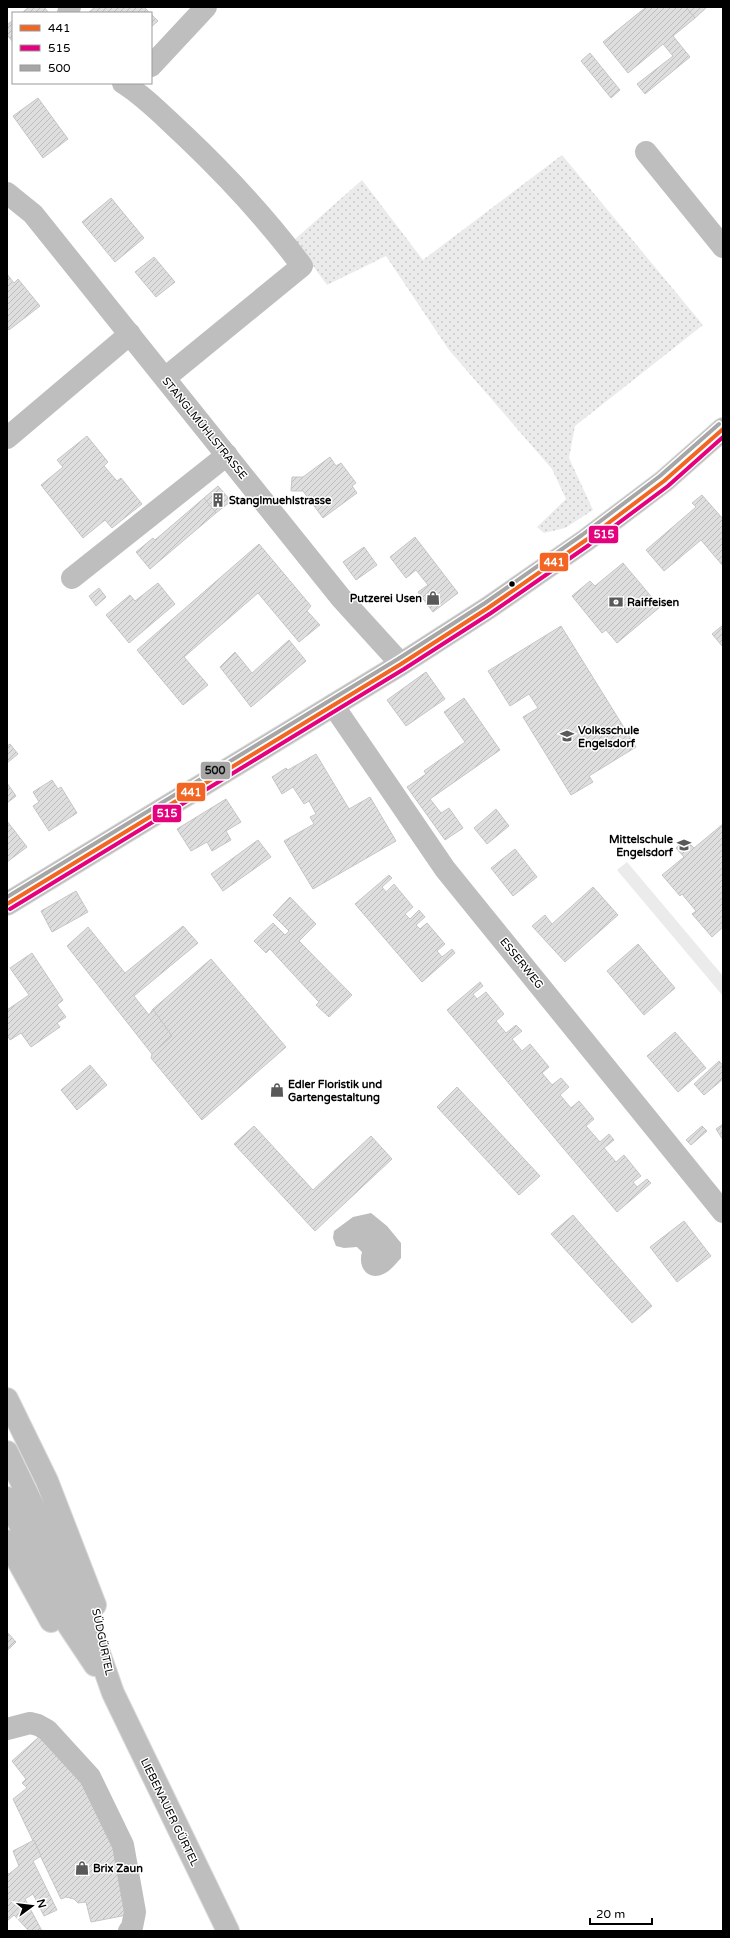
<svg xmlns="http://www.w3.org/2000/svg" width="730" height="1938" font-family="'Varela Round',sans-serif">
	<defs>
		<pattern id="grass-dots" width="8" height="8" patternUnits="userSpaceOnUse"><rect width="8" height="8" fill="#ebebeb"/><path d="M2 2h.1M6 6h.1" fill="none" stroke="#c8c8c8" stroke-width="1.8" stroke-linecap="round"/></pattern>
		<pattern id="building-hatch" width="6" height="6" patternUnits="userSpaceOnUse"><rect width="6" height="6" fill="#dedede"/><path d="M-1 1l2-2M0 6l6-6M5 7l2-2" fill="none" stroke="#bdbdbd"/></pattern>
	</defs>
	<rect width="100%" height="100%" fill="#fff"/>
	<polygon fill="url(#grass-dots)" points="562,155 703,325 575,426 569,458 593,510 565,528 544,533 537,527 566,499 552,469 449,350 386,256 327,285 294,240 362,180 423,260"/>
	<polygon fill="#ebebeb" points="627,862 723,976 723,996 617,870"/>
	<path fill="#bdbdbd" d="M371 1213 387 1226 401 1243V1258C397 1262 392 1269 387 1272 370 1283 357 1269 362 1252L357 1247 344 1248 336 1246 333 1238 334 1231 353 1217Z"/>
	<g fill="url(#building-hatch)" stroke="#c6c6c6">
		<polygon points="29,7 44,7 49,13 22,13"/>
		<polygon points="95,7 144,7 150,13 88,13"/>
		<polygon points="646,7 686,7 695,18 673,36 690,57 645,94 637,84 673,56 663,44 628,73 603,42"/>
		<polygon points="686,7 707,7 695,18"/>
		<polygon points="151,14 158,21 151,27"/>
		<polygon points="13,20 13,42 7,35 7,25"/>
		<polygon points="590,53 620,90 611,98 581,61"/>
		<polygon points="38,98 68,139 43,158 13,116"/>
		<polygon points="111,198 144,238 115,262 82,222"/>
		<polygon points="154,257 175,282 156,297 135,272"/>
		<polygon points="7,274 14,283 18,279 40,306 9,330 7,327"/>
		<polygon points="87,436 108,462 104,466 117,481 121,478 142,504 112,528 105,520 83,538 41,485 63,467 57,460"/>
		<polygon points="330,457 336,466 341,463 356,483 352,486 357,493 323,518 303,491 291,491 292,477 303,477"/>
		<polygon points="218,486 231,501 216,513 204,498"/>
		<polygon points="702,495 723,519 723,566 701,540 664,571 646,550 696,507 692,503"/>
		<polygon points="204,498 216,513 150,569 136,552 153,538 155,540"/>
		<polygon points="415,537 458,593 433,612 418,592 428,585 416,570 406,578 390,557"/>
		<polygon points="259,544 311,606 307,611 320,625 299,642 258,593 184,657 208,685 183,705 137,650"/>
		<polygon points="364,547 377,565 356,580 343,562"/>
		<polygon points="623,563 660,607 617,643 606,630 602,633 572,596 590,581 595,586"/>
		<polygon points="158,583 175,604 129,643 106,615 130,595 135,601"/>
		<polygon points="99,588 106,597 96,606 89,596"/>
		<polygon points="723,625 723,647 712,634"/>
		<polygon points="561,626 636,747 589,776 593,782 571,795 523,717 538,708 529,694 510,706 488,671"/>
		<polygon points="289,640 306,661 251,707 220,667 235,652 252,673"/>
		<polygon points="426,672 445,699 406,726 387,700"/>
		<polygon points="464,698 500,750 430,799 441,813 449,808 463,828 445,840 407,787 426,774 424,771 465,742 444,712"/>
		<polygon points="10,744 18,754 7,763 7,746"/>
		<polygon points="316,754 349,809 370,797 396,841 313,889 284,841 314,824 310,817 316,814 309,801 304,804 293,787 282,794 272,777 286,768 288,770"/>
		<polygon points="52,780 58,789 61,787 77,813 49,831 33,806 39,802 33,792"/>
		<polygon points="7,783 16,796 7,803"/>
		<polygon points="226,799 241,822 226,831 231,840 212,851 207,842 191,851 177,829"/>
		<polygon points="496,809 509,826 487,844 474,828"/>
		<polygon points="7,821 27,847 7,862"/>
		<polygon points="723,824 723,927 712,937 692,914 696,911 682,894 680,896 662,875 684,857 676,848 686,840 694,848"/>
		<polygon points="258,840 271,857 223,891 211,874"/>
		<polygon points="515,849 537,877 513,896 491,868"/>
		<polygon points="389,875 392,878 382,887 386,892 394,884 413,907 405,914 410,919 419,910 425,917 416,925 420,929 427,923 445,944 437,951 442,957 452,949 455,953 422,982 355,904"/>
		<polygon points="593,887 618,915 565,962 532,926 545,915 552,924"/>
		<polygon points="76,891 88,912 52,932 41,911"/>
		<polygon points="290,897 316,924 299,941 352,995 329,1017 316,1005 319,1002 270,949 266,953 254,941 273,923 285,935 289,931 273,915"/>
		<polygon points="183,926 198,943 134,996 149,1015 153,1009 172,1036 152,1054 67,946 88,927 125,973"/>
		<polygon points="638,944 675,988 644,1015 607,971"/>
		<polygon points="32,953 63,1000 57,1005 66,1017 57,1023 60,1027 31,1047 21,1033 10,1040 7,1035 7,1010 29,995 10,968"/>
		<polygon points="211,959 286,1047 202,1120 151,1058 152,1054 172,1036 153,1009"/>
		<polygon points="480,982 483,986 473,994 477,999 486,992 504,1014 496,1021 506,1033 516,1025 522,1031 512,1039 522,1051 530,1044 549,1067 542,1073 552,1085 561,1078 569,1087 560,1095 571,1108 579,1101 594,1119 586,1126 600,1142 609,1134 614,1140 604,1148 616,1162 624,1155 641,1176 633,1182 637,1187 647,1179 651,1183 617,1212 447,1010"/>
		<polygon points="675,1032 706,1068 678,1092 647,1056"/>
		<polygon points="719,1061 723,1065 723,1079 704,1095 694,1084"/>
		<polygon points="90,1065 107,1085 77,1110 61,1090"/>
		<polygon points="457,1087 540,1176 519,1195 437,1107"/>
		<polygon points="723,1124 723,1140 716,1129"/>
		<polygon points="254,1126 313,1190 371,1136 392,1159 315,1231 234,1144"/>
		<polygon points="702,1126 707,1131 691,1145 686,1140"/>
		<polygon points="573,1215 652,1306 632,1323 551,1234"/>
		<polygon points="684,1221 711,1256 677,1282 650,1247"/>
		<polygon points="7,1632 16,1642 7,1651"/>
		<polygon points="40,1736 85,1781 117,1854 127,1915 91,1922 86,1902 78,1903 74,1899 66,1897 61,1899 13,1799 27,1788 22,1783 26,1779 12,1761"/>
		<polygon points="34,1840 41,1856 33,1861 57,1910 44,1916 33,1894 25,1899 42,1931 29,1931 14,1915 7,1921 7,1872 9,1874 19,1866 13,1851"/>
	</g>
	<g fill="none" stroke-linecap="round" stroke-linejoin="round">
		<defs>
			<g id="major">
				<polyline points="7,904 401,664 488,608 586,540 664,481 723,429"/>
				<polyline points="7,1399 47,1481 95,1605"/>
				<polyline points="7,1452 86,1616 113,1693 228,1931"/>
				<polyline points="7,1498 69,1626 95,1665"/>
				<polyline points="7,1541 51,1621"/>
			</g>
		</defs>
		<use href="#major" stroke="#dbdbdb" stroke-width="24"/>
		<g stroke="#bebebe" stroke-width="22">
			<polyline points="68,13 70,7"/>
			<polyline points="151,66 206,7"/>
			<path d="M123 83C147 98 165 118 186 137 228 177 267 219 302 266L165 378"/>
			<polyline points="646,152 723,247"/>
			<polyline points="7,193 33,214 341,598 401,664"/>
			<polyline points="7,438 130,334"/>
			<polyline points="72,578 227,455"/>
			<polyline points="333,705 445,869 723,1212"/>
			<polyline points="7,1729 30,1723 38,1725 47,1730 90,1777 123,1845 135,1912 132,1927 129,1931"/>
		</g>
		<use href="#major" stroke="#bebebe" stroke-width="22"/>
		<defs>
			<polyline id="bus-1" points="7,904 401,664 488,608 586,540 664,481 723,429"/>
			<polyline id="bus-2" points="10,909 404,669 491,613 589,545 668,486 723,437"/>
			<polyline id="bus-3" points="7,897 398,659 485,603 582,535 660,476 719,424"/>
		</defs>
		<use href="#bus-1" stroke="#fff" stroke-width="7"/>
		<use href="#bus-2" stroke="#fff" stroke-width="7"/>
		<use href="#bus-3" stroke="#fff" stroke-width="7"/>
		<use href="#bus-1" stroke="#f26522" stroke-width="4"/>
		<use href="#bus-2" stroke="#e5007d" stroke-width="4"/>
		<use href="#bus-3" stroke="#a6a6a6" stroke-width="4"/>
	</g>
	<defs>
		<symbol id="building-bare" viewBox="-9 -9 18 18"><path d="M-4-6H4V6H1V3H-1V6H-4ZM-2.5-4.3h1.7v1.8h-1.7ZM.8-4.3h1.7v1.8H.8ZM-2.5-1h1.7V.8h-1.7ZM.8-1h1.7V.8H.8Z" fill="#595959" stroke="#fff" stroke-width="2.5" paint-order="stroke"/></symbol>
		<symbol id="shop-bare" viewBox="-9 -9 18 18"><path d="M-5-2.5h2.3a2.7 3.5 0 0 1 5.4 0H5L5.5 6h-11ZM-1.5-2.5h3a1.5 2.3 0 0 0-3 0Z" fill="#595959" stroke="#fff" stroke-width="2.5" paint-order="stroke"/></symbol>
		<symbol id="bank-bare" viewBox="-9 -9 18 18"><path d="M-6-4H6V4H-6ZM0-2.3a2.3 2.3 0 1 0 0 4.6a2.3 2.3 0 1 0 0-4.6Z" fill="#595959" stroke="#fff" stroke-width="2.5" paint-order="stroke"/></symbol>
		<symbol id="school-bare" viewBox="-9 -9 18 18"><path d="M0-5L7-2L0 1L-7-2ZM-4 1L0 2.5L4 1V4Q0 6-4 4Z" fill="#595959" stroke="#fff" stroke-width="2.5" paint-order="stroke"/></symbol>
	</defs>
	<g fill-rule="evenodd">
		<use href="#building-bare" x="208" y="490" width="20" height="20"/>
		<use href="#shop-bare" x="423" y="588" width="20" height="20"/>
		<use href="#bank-bare" x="606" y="592" width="20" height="20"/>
		<use href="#school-bare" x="557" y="726" width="20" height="20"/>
		<use href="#school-bare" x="674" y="835" width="20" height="20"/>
		<use href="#shop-bare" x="267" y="1080" width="20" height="20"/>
		<use href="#shop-bare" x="72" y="1858" width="20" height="20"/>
	</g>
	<circle fill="#000" stroke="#fff" stroke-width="1.5" cx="512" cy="584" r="3.5"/>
	<g text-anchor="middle" stroke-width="3" stroke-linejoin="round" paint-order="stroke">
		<g font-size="11" fill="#000" stroke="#fff">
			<text transform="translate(205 428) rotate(51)" y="4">STANGLMÜHLSTRASSE</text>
			<text transform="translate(522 963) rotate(51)" y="4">ESSERWEG</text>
			<text transform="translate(103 1642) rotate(78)" y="4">SÜDGÜRTEL</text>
			<text transform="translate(170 1812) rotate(64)" y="4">LIEBENAUER GÜRTEL</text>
		</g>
		<g font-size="11" font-weight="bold" fill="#000" stroke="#fff" text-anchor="start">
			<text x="229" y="504">Stanglmuehlstrasse</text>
			<text x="422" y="602" text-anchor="end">Putzerei Usen</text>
			<text x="627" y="606">Raiffeisen</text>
			<text x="578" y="734">Volksschule<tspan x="578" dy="13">Engelsdorf</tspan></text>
			<text x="673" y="843" text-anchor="end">Mittelschule<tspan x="673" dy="13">Engelsdorf</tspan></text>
			<text x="288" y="1088">Edler Floristik und<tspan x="288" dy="13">Gartengestaltung</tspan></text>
			<text x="93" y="1872">Brix Zaun</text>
		</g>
	</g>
	<g stroke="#fff" stroke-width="1.5">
		<rect x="588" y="525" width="31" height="19" rx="4" fill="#e5007d"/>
		<rect x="539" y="552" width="30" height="20" rx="4" fill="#f26522"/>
		<rect x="200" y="761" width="31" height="19" rx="4" fill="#a6a6a6"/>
		<rect x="176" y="782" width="30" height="20" rx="4" fill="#f26522"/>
		<rect x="152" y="804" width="30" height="19" rx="4" fill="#e5007d"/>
	</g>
	<g font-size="11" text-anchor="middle" font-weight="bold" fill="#fff">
		<text x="604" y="538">515</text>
		<text x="554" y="566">441</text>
		<text x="191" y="796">441</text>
		<text x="167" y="817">515</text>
	</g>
	<g font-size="11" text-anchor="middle" font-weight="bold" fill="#111">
		<text x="215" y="774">500</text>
	</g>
	<rect width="730" height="1938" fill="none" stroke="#000000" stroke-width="16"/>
	<rect x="12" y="12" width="140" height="72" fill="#ffffff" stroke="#999999"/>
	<rect x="20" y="25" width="20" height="6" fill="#f26522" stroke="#999999"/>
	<text x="48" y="32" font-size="12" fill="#000000">441</text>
	<rect x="20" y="45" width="20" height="6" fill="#e5007d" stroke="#999999"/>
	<text x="48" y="52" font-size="12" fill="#000000">515</text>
	<rect x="20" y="65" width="20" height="6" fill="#a6a6a6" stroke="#999999"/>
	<text x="48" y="72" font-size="12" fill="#000000">500</text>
	<g transform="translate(32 1906) rotate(75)" stroke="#ffffff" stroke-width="3" paint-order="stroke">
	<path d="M0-3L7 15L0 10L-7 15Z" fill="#000000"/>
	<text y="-6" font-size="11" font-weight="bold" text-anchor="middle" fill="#000000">N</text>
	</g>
	<path d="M590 1918v6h62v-6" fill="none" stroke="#000000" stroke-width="2"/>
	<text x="596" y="1918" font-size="12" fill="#000000" stroke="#ffffff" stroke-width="3" paint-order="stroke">20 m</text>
</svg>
